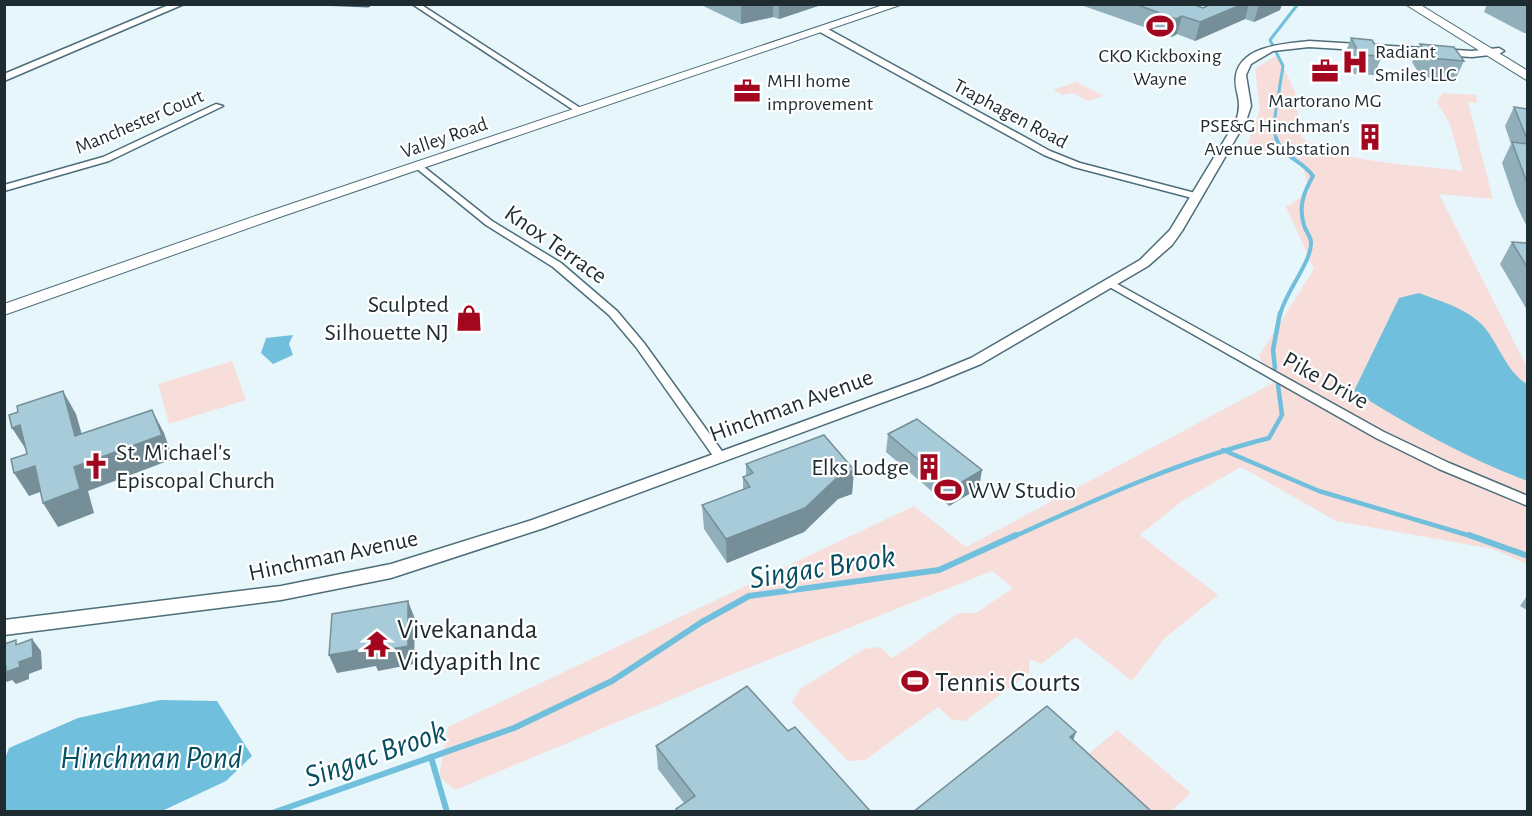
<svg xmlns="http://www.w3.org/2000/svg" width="1532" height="816" font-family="'Alegreya Sans',sans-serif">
	<rect width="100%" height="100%" fill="#e7f6fb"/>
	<g fill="#f7dedb">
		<path d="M1277 55 1295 91 1301 137C1336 163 1418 165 1463 171L1450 124 1437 102 1442 93 1476 95 1477 103 1468 102 1493 199 1439 194 1527 367V564L1493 549 1336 521 1241 467 1182 501 1140 535 1218 595 1164 639 1132 681 1076 637 1041 664 1029 659V673L965 721 952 720 938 707 865 760 848 761 792 703 800 689 864 649 880 647 892 658 959 613H976L1013 588 992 571 718 680 455 790 439 777 448 727 914 506 966 547 1273 383 1259 356 1314 269 1286 207 1309 192 1302 162 1247 146 1260 110 1255 69Z"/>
		<polygon points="1076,82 1104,96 1088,101 1073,93 1063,95 1053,90"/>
		<polygon points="232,361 246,400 169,424 158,384"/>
		<polygon points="1117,730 1191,793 1171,811 1143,811 1084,758"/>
	</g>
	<g fill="#70bfdd">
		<path d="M1419 293C1442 302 1469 309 1485 328 1500 347 1507 372 1527 384V481C1466 458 1409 426 1354 391L1399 298Z"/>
		<polygon points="293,335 289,344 293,355 273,364 261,353 266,338"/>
		<polygon points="160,700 217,701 252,756 226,781 162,811 5,811 5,758 9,748 78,718"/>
	</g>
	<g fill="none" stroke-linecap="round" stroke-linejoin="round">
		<polyline stroke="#70bfdd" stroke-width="3" points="1277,140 1273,129 1283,66 1270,40 1298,4"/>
		<path stroke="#70bfdd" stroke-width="4" d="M1276 138C1283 158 1302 160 1313 176 1304 192 1298 206 1304 225 1305 230 1311 237 1311 242 1312 262 1285 292 1280 315"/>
		<g stroke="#70bfdd" stroke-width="4.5">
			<polyline points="1275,368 1273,350 1280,313"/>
			<polyline points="1223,450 1319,491 1474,537"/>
			<path d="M1013 537C1097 499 1179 461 1269 438L1282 415 1278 385"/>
		</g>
		<g stroke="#70bfdd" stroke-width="6">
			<polyline points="1469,535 1528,556"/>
			<polyline points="431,757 447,812"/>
			<polyline points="275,812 514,728 612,681 702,622 749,596 939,570 1016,535"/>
		</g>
		<defs>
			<g id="minor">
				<polygon points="319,4 371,4 368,6"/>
				<polygon points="412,4 420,4 585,111 578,113"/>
				<polygon points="820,28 826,28 1050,151 1080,163 1199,194 1201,196 1196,199 1074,167 1044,155 820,32"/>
				<polygon points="216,104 223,106 109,161 4,191 4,185 103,157"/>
				<polygon points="419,163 492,221 561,263 617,311 644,343 724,454 726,457 724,460 716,460 636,347 609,315 553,267 486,225 416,168 416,164"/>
				<polygon points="1110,280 1384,432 1449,463 1528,496 1528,506 1439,469 1376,438 1106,285 1105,283"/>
			</g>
			<g id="tertiary">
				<polygon points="171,4 184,4 4,81 4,74"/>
				<path d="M1309 41 1472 51 1499 48 1504 51 1499 54 1472 57 1309 47 1273 51 1251 64 1246 75 1251 106 1246 121 1182 231 1172 245 1148 266 981 364 930 385 544 528 391 578 281 600 4 635V620L281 586 391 564 532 520 920 379 971 358 1140 260 1170 230 1236 121C1244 98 1233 92 1236 75 1242 45 1286 44 1309 41Z"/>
			</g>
			<g id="primary">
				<polygon points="886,4 903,4 277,218 4,315 4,304 267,212"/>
				<polygon points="1405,4 1419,4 1528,71 1528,81"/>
			</g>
		</defs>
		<use href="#minor" stroke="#4d6d79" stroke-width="3"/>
		<use href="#tertiary" stroke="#4d6d79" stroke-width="3"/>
		<use href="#primary" stroke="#4d6d79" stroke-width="2"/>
		<use href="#minor" fill="#fff" fill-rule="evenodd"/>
		<use href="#tertiary" fill="#fff" fill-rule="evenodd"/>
		<use href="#primary" fill="#fff" fill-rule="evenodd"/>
	</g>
	<g fill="#90afba">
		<polygon points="699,4 824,4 779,19 773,17 741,24"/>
		<polygon points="1192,4 1203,8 1211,4 1282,4 1280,10 1254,22 1245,19 1195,41 1177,34 1172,37 1081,5"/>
		<polygon points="1487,4 1527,4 1527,33 1524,33 1484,12"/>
		<polygon points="1351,38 1382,56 1374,75 1353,74 1344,57"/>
		<polygon points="1420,44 1464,61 1455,80 1421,77 1412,62"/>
		<polygon points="1514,107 1527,109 1527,227 1516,204 1502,163 1511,144 1505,126"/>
		<polygon points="1512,242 1527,243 1527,310 1500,264"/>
		<polygon points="888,434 979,488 949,506 886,452"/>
		<polygon points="746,464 854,470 852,494 838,499 804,532 727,563 704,529 702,505 743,489 743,477 746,476"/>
		<polygon points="1527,596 1527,610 1520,606"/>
		<polygon points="788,731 871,812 677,812 676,809 684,803 658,769 656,746"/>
	</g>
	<g fill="#758e97">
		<polygon points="741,4 773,4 773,17 741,24"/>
		<polygon points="779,4 824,4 779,19"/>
		<polygon points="1243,4 1249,4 1245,19 1195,41 1200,22"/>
		<polygon points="1259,4 1282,4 1280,10 1254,22"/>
		<polygon points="1182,16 1177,34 1172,37 1176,19"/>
		<polygon points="63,391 76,414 89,459 75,436"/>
		<polygon points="152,410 164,433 173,459 88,491 94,513 58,527 43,503 74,467"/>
		<polygon points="20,425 27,451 12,428"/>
		<polygon points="35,466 49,489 29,496 14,473"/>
		<polygon points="854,470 852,494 838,499 804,532 727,563 726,539 840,475"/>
		<polygon points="982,470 979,488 949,506 952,488"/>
		<polygon points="408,601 415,619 414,664 378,671 376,666 337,673 329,655 371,648"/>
		<polygon points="32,639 41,651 42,669 29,674 29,679 16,684 12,680 7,682 4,679 4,668 19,662"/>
		<polygon points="1076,732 1068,755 1070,737"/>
	</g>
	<g fill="#a7cbd8" stroke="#758e97" stroke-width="1.5">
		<polygon points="1135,4 1192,4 1203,8 1211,4 1243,4 1200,22 1182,16 1176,19"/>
		<polygon points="1351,38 1372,40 1382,56 1360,55"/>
		<polygon points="1420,44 1454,47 1464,61 1429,58"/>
		<polygon points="1514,107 1527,109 1527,139"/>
		<polygon points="1512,142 1527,144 1527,184 1527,183"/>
		<polygon points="1512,242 1527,243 1527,267"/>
		<polygon points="63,391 75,436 152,410 162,435 74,467 80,489 43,503 35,466 14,473 11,459 27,454 20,425 12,428 9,415 18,412 17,406"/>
		<polygon points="917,419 982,470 952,488 888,434"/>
		<polygon points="824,435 854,470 840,475 805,508 726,539 702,505 750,487 743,477 753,473 746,464"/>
		<polygon points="408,601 408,646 370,653 371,648 329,655 332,614"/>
		<polygon points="32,639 33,657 19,662 20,667 6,672 6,667 4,668 4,644 16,640 16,645"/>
		<polygon points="747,686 788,731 795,727 871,812 678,812 676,809 695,796 656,746"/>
		<polygon points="1047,706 1076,732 1070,737 1152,812 913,812"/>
	</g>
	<defs>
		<symbol id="stadium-bare" viewBox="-9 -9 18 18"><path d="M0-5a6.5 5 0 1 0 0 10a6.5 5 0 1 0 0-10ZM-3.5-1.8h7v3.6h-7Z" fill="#a3071f" stroke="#fff" stroke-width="2.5" paint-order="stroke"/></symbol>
		<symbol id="hospital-bare" viewBox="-9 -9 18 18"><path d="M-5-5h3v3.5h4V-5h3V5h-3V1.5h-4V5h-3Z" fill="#a3071f" stroke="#fff" stroke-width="2.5" paint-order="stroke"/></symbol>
		<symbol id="office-bare" viewBox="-9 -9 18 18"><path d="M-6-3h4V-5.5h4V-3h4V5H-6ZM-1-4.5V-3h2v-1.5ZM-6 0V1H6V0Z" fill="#a3071f" stroke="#fff" stroke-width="2.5" paint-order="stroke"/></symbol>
		<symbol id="building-bare" viewBox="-9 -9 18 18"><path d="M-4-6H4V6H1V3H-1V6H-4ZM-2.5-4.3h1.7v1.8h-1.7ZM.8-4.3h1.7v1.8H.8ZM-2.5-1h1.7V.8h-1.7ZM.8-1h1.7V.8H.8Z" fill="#a3071f" stroke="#fff" stroke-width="2.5" paint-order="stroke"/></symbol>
		<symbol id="shop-bare" viewBox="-9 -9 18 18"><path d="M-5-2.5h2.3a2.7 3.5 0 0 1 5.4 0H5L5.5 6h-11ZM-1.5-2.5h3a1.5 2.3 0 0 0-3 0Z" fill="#a3071f" stroke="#fff" stroke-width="2.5" paint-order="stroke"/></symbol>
		<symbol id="church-bare" viewBox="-9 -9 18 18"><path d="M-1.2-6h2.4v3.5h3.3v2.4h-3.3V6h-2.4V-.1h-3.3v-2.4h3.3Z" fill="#a3071f" stroke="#fff" stroke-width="2.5" paint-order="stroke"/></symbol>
		<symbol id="temple-bare" viewBox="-9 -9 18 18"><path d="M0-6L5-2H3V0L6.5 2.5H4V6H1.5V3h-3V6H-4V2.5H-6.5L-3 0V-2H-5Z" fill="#a3071f" stroke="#fff" stroke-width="2.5" paint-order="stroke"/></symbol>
	</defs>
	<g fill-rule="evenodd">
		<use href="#stadium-bare" x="1141" y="7" width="38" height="38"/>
		<use href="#hospital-bare" x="1336" y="43" width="38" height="38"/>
		<use href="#office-bare" x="1306" y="52" width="38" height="38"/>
		<use href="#office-bare" x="728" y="72" width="38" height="38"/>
		<use href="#building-bare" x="1351" y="118" width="38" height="38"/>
		<use href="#shop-bare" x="450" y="299" width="38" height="38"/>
		<use href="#church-bare" x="77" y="447" width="38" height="38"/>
		<use href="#building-bare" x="910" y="448" width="38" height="38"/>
		<use href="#stadium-bare" x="929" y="471" width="38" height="38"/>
		<use href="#temple-bare" x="358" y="625" width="38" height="38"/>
		<use href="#stadium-bare" x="896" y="662" width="38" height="38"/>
	</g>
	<g text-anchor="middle" stroke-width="4.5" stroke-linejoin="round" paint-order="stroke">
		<g font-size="20" fill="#1e2c31" stroke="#fff" text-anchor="start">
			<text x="1375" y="58">Radiant<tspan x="1375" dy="23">Smiles LLC</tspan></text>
			<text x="1160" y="62" text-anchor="middle">CKO Kickboxing<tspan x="1160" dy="23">Wayne</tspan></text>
			<text x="767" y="87">MHI home<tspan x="767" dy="23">improvement</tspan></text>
			<text x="1325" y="107" text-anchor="middle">Martorano MG</text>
			<text x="1350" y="132" text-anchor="end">PSE&amp;G Hinchman's<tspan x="1350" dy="23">Avenue Substation</tspan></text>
		</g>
		<g font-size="20" fill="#1e2c31" stroke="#fff">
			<text transform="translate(1011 113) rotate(28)" y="7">Traphagen Road</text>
			<text transform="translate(139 121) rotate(-23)" y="7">Manchester Court</text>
			<text transform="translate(444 137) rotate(-19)" y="7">Valley Road</text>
		</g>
		<g font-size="24" fill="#1e2c31" stroke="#fff">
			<text transform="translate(556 244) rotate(35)" y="8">Knox Terrace</text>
			<text transform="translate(1326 380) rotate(29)" y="8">Pike Drive</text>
			<text transform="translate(791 405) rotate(-20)" y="8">Hinchman Avenue</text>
			<text transform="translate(333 555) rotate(-12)" y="8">Hinchman Avenue</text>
		</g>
		<g font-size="24" fill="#1e2c31" stroke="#fff" text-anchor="end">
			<text x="449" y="312">Sculpted<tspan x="449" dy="28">Silhouette NJ</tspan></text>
			<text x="116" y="460" text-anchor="start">St. Michael's<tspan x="116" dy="28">Episcopal Church</tspan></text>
			<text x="909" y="475">Elks Lodge</text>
			<text x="968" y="498" text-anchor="start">WW Studio</text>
		</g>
		<g font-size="28" fill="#1e2c31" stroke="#fff" text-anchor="start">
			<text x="397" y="638">Vivekananda<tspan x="397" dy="32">Vidyapith Inc</tspan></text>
			<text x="935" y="691">Tennis Courts</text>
		</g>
		<g font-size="32" font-style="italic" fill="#074e62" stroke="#fff">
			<text transform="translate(822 566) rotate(-9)" y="11">Singac Brook</text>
			<text transform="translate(375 753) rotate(-19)" y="11">Singac Brook</text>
			<text x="151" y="768">Hinchman Pond</text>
		</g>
	</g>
	<rect width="1532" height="816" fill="none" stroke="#1e2c31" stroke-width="12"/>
</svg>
